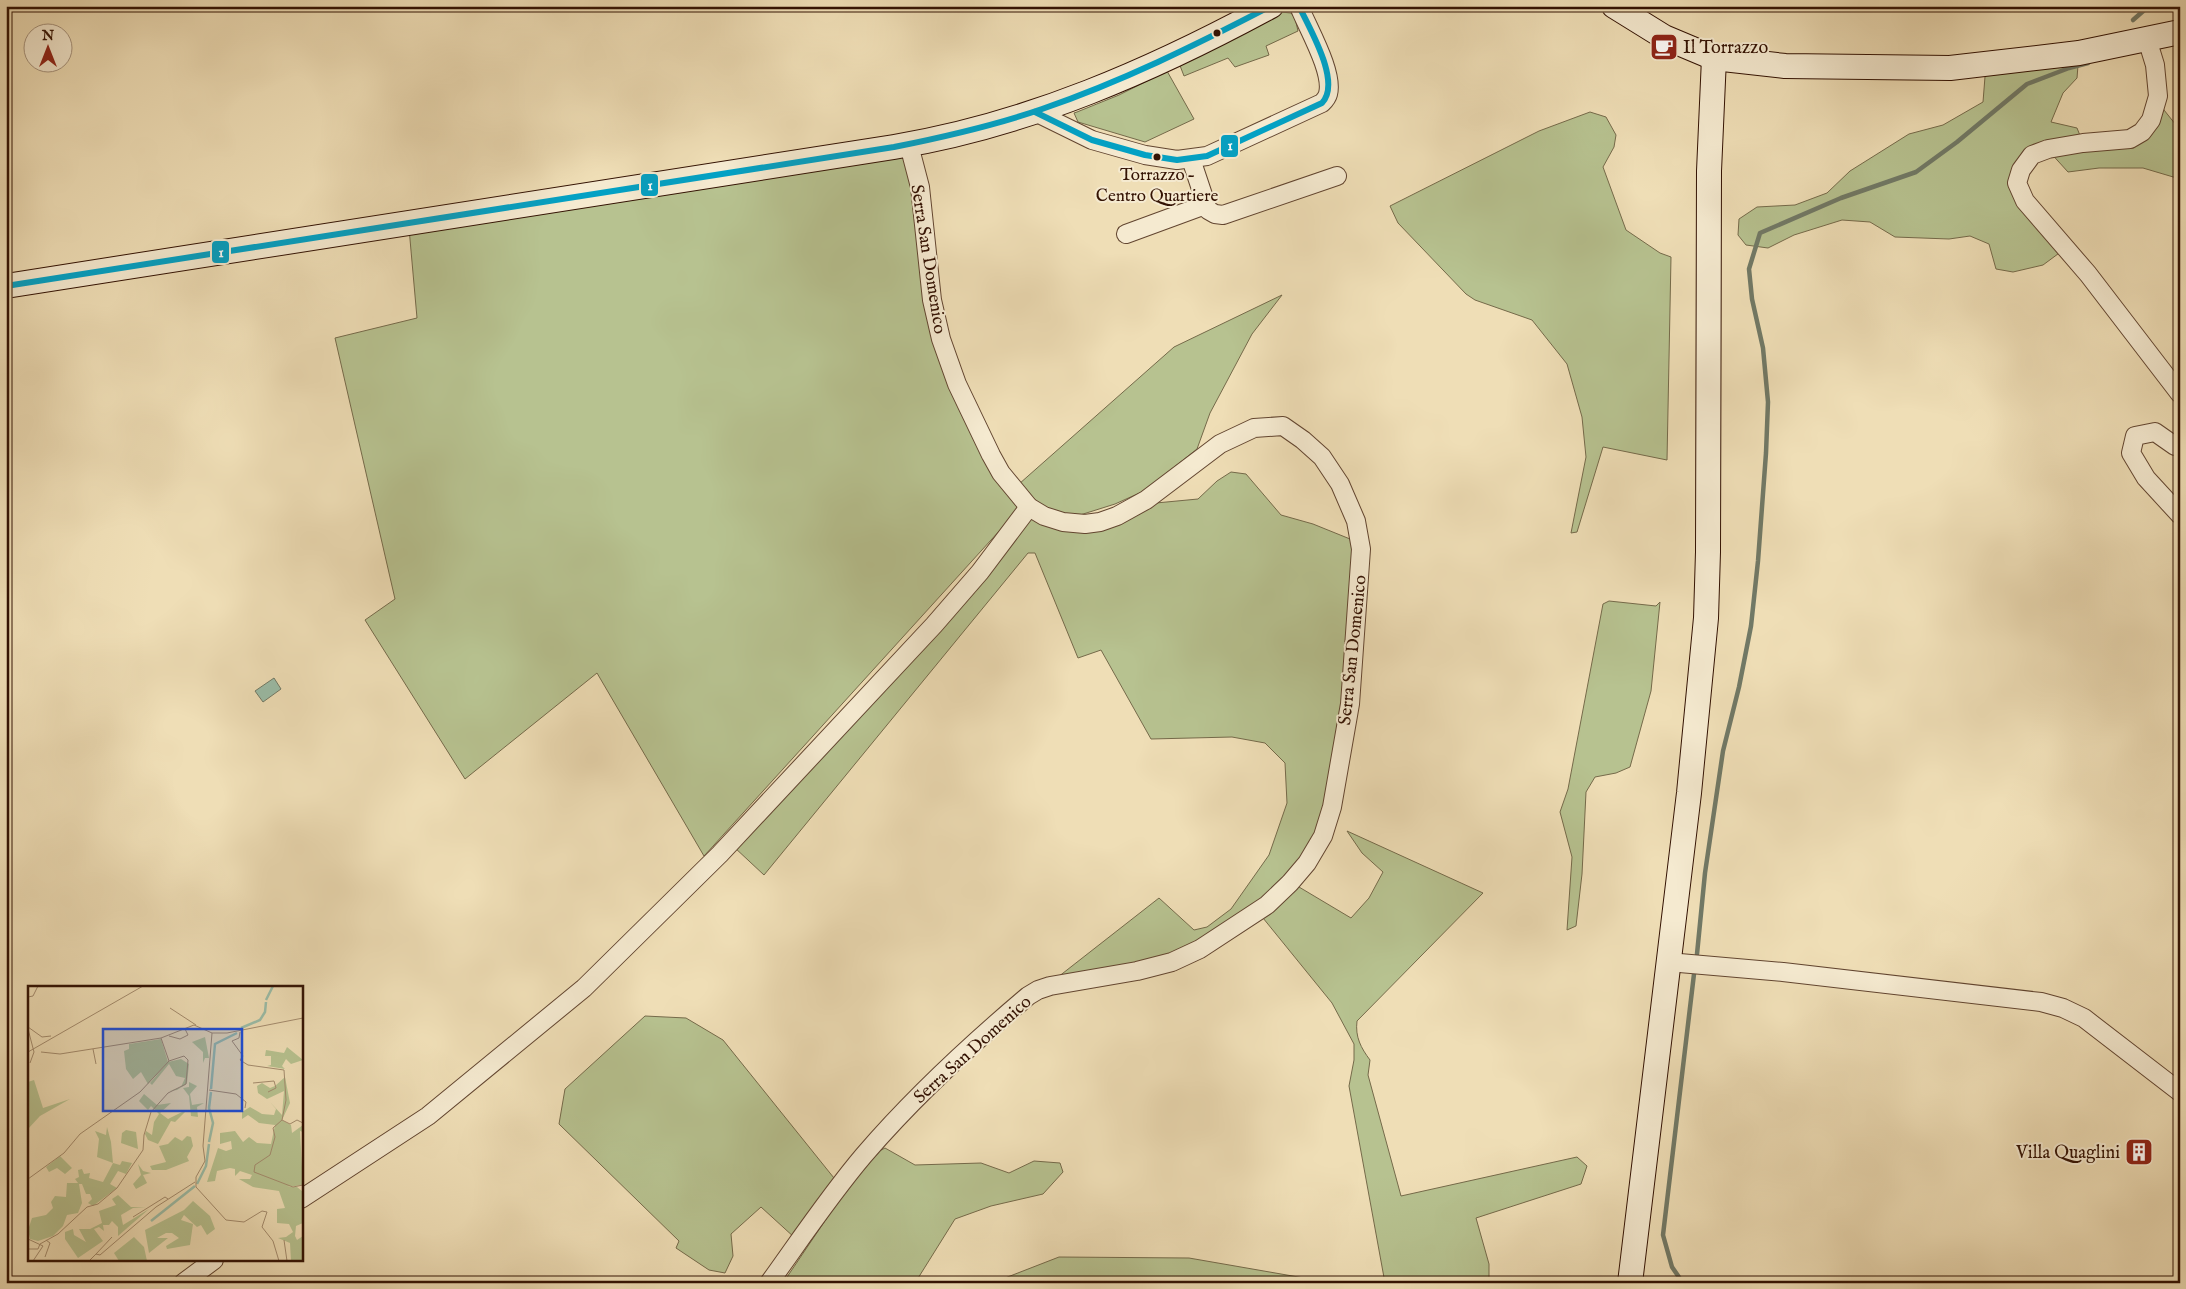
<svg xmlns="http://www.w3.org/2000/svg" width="2186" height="1289" font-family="'IM FELL English',serif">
	<rect width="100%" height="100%" fill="#efdeb6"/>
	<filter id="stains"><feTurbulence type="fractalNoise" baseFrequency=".004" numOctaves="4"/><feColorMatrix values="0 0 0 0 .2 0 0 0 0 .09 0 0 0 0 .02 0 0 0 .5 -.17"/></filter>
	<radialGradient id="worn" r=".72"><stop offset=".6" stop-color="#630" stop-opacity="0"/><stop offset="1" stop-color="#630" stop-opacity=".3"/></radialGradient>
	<g fill="#b7c290" stroke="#756a4a">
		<polygon points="1281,12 1291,13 1295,18 1298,31 1266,46 1269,55 1235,67 1228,58 1184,76 1179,63"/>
		<polygon points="2079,53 2077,78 2063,93 2051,122 2077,128 2083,143 2130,139 2158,96 2164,110 2180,130 2180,179 2143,168 2099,168 2068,172 2048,150 2017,184 2066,248 2043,265 2013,272 1996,269 1989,244 1970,236 1949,239 1895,237 1870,222 1842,220 1794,235 1768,248 1746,245 1738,235 1739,219 1757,207 1795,205 1827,193 1850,171 1909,134 1943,125 1983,102 1986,64"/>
		<polygon points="1167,71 1194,119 1145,142 1078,122 1074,113 1077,112 1119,95"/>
		<polygon points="1590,112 1606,117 1616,135 1614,147 1603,167 1626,230 1660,253 1671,257 1667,460 1603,447 1577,532 1571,533 1586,457 1582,417 1567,364 1532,320 1475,300 1466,294 1398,223 1390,206 1539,131"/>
		<polygon points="893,156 904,158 910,165 932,330 1021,507 704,856 597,673 465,779 365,620 395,599 335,338 417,318 409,228"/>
		<polygon points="1282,295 1252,334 1210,413 1197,449 1144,491 1115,504 1080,515 1055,513 1032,501 1019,484 1174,347"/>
		<polygon points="1231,472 1246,474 1281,515 1313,524 1355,541 1340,733 1316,839 1283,885 1216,934 1166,957 1058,977 1159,898 1194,930 1207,927 1231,909 1269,855 1287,803 1285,763 1265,743 1232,737 1151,739 1101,650 1078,658 1035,553 1028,553 764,875 734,847 1029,515 1056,529 1156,503 1198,499 1217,481"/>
		<polygon points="1609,601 1656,606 1660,602 1651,691 1630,767 1616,773 1595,777 1586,792 1582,874 1576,926 1567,930 1572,857 1560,812 1568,789 1603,604"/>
		<path d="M1347 831 1483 893 1357 1021C1355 1037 1361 1048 1370 1060L1368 1075 1401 1196 1577 1157 1587 1166 1581 1184 1476 1218 1489 1264V1283H1385L1349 1086 1354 1060V1044L1332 1003 1263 918 1299 887 1351 918 1369 898 1383 872 1362 853Z"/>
		<polygon points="645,1016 686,1018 723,1040 838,1183 795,1238 761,1207 731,1234 733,1256 725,1273 709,1270 676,1248 679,1241 559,1124 565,1089"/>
		<polygon points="885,1148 915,1165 981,1163 1009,1173 1034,1161 1060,1163 1063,1172 1043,1194 991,1206 955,1219 915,1283 790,1283 785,1280 868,1157"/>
		<polygon points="1059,1257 1189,1258 1304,1278 1302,1283 1004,1283 1005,1278"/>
	</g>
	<polygon fill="#9bbda8" stroke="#717966" points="274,678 281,689 263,702 255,691"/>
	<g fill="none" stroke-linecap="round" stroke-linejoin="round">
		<g stroke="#717966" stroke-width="4.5">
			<polyline points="2133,20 2149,6"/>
			<polyline points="1697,954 1705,873 1723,751 1739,687 1751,626 1758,561 1766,453 1768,402 1763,348 1752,299 1749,269 1760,233 1841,198 1916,172 1957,142 2027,84 2069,68 2088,63"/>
			<polyline points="1683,1283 1672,1267 1663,1235 1694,974"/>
		</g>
		<defs>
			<g id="street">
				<polyline points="2147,39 2155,65 2158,96 2151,120 2142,132 2130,139 2083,143 2048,149 2032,155 2021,170 2017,183 2025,201 2088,274 2180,394"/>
				<path d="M1035 112 1092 140 1145 155 1177 160 1207 156 1322 103C1325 100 1327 98 1328 94 1334 72 1307 27 1299 6"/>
				<polyline points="1191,159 1208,210 1215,214 1223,215 1337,176"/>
				<polyline points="1126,234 1205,205"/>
				<polyline points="2180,446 2175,446 2155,432 2135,436 2131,453 2146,478 2180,515"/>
				<polyline points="1668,962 1783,972 2041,1002 2063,1008 2084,1018 2180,1092"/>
				<polyline points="301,1199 428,1116 584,988 720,854 934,625 980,572 1029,507"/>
				<polyline points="183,1283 214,1260"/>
				<path d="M769 1283C800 1240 830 1195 864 1155 913 1098 970 1045 1028 996L1038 990 1050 986 1137 971 1172 962 1200 949 1267 905 1290 883 1307 863 1323 836 1332 807 1350 704 1361 549 1356 521 1340 484 1322 457 1303 440 1283 426 1254 428 1220 444 1146 500 1117 516 1100 522 1085 524 1063 522 1044 516 1029 507 1001 473 991 455 957 384 941 339 932 300 920 187 909 145"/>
			</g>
			<g id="secondary">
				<polyline points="1614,6 1664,37 1714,58 1785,66 1950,68 2079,53 2180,32"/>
				<path d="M6 286 894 147C1028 125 1153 70 1271 6"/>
				<polyline points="1630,1283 1689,793 1706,618 1708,552 1709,171 1714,58"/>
			</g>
		</defs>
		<use href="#street" stroke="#624530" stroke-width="20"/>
		<use href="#secondary" stroke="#331203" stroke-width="26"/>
		<use href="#street" stroke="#f5ead0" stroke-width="18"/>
		<use href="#secondary" stroke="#f5ead0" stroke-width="24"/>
		<defs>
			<g id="bus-1">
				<path d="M1035 112 1092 140 1145 155 1177 160 1207 156 1322 103C1342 82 1309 28 1299 6"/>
				<path d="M6 286 894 147C944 137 993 126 1042 109 1121 82 1196 45 1271 6"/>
			</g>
		</defs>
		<use href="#bus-1" stroke="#f5ead0" stroke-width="10"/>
		<use href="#bus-1" stroke="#03a1c4" stroke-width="6"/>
	</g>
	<defs>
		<symbol id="cafe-square" viewBox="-11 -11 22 22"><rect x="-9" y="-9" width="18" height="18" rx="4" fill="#8f2418" stroke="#f5ead0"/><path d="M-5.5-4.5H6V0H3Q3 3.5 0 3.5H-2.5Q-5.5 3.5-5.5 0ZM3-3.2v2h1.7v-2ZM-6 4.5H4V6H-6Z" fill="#fff"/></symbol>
		<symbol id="building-square" viewBox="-11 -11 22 22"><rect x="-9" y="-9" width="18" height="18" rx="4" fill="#8f2418" stroke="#f5ead0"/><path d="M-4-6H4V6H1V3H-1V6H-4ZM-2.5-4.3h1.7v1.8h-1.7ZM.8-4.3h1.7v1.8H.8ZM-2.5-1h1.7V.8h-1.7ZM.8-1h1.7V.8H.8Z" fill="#fff"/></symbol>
	</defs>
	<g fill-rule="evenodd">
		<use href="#cafe-square" x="1648" y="31" width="32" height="32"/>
		<use href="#building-square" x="2123" y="1136" width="32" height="32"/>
	</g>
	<g fill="#331203" stroke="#f5ead0" stroke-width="2">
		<circle cx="1217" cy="33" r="4.5"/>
		<circle cx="1157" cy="157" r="4.5"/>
	</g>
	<g text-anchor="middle" stroke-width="4" stroke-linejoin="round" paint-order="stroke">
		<g font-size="17" fill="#331203" stroke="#f5ead0">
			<text x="1157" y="180">Torrazzo –<tspan x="1157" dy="21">Centro Quartiere</tspan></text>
		</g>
		<g font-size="18" fill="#331203" stroke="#f5ead0" text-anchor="start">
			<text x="1683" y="53">Il Torrazzo</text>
			<text x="2120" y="1158" text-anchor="end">Villa Quaglini</text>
		</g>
		<g font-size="18" fill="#331203" stroke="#f5ead0">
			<text transform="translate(929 259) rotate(81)" y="6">Serra San Domenico</text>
			<text transform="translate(1352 650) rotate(-84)" y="6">Serra San Domenico</text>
			<text transform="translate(972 1049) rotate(-42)" y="6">Serra San Domenico</text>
		</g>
	</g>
	<g transform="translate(28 986)">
		<rect width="275" height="275" fill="#efdeb6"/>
		<path d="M177 51 181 72H177L175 77V66L164 56ZM133 53 140 76 153 73 161 78 159 97 157 99 149 104 142 105 153 101 157 92 148 90 141 78 124 99 122 97 140 76 120 98 113 86 105 93 98 83 96 65 101 63V58ZM259 61 275 74 263 78 258 73 254 80 257 83 239 80 243 79V70H237L238 64 256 67ZM257 91 262 117 254 134 263 139 264 147 275 139V146L272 145 275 199 259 201H269L274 205 275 237 268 240 267 250 269 254 275 250V275H263L262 257 250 252 258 251 265 246 261 238 249 237V223L257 222 251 205 225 201 211 193H222L224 189 212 185 207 190V183L202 182 189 185 187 195 179 196 190 162 198 165 204 163 203 155 192 158V147L207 145 215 156 221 151 229 157 243 158 247 139 231 137 220 129 214 133V126L222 121 234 128 246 129 248 123 242 116 254 129 256 105 239 113 230 107 229 100 234 97 242 102 247 100ZM6 94 15 122 42 113 12 130 0 143V96ZM161 96 169 100 162 108 164 119 176 117 169 121 170 131 163 130 161 110 155 102 161 101ZM116 108 129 119 143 117 132 127 140 133 154 126 139 125H158L147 136 143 135 130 158 120 154 117 148 118 145 124 149 126 136 131 128 123 120 120 124 111 115ZM79 141 83 156 85 177 69 171 71 153 67 145 78 149ZM98 144 108 146 110 163 93 157 94 147ZM159 150 163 151 165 160 159 171 161 175 138 184H124L122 180 138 176 131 160 140 158 147 151 154 155ZM32 170 44 182 37 188 29 182 21 186 18 181ZM94 175 104 177 98 188 90 185 82 198 89 202 65 220 60 217 64 213 62 208H58L54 198H51L54 217 50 227 39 229 35 240 25 250 10 255 2 253 0 244 4 232 18 229 25 222 23 216 27 210 38 211 39 197H50L47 193 51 191 50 184 54 183 56 188 62 187 61 192 75 196 85 177 92 179ZM110 178 115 185 123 187 115 189 119 197 108 203 105 198 113 189ZM90 209 103 221H118L105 222 93 229 95 239 121 223 90 250V241L84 235 81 239H75L76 245 71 241 66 243 75 255 50 272 37 253V246L45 243 46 249 58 256 51 243H62L74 237 71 225 88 219 84 213ZM165 215 182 230 187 243 179 249 173 239 169 241 156 229 153 234 165 238 162 259 139 263 138 260 151 252 144 247H138L129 252H140L121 267 117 244 156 224ZM106 251 116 261 119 275H91L86 267Z" fill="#b7c290"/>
		<path fill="none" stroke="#9bbda8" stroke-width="2.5" d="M238 14 245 0M213 42 232 34 237 26 238 16M183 103 187 58 209 47M181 156 185 137 181 122 183 106M169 198 178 180 181 158M123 235 167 200"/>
		<path fill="none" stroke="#a48c6e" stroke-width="1" d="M0 11 5 10 10 0M142 22 168 39M0 41 14 51 23 50M0 43 6 66 2 77M212 46 211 52 204 55 215 70 212 74 220 79 256 84 258 114 254 134 262 138 269 134 275 137M184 47 175 160 177 175 168 191V201L198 234 216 236 234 225 239 226 234 241 245 255 251 275M141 50 152 53 160 49 157 43M65 63 68 78M0 66 115 0M13 66 32 68 133 52 166 39 184 47H199L275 32M225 97 246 95 248 102 240 106M181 104 208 108 218 116 217 122M254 134 245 142 247 151 242 169 227 179 226 186 265 201 275 199M0 193 36 167 52 148 112 106 141 75M105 231 137 211 140 213M0 253 15 260 5 275M256 254 259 275M0 263H10L12 258 30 248 59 221 70 218 89 202 115 164 116 149 123 126 140 107 158 98 160 74 156 70 141 75 133 52M68 268 84 251M17 271 22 257 18 254M61 275 68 268 72 269 128 221 167 196"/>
		<path fill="#1d4ed8" fill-opacity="0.15" stroke="#1d4ed8" stroke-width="2.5" d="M75 43H214V125H75Z"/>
		<rect width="275" height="275" fill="none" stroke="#331203" stroke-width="2.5"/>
	</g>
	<g stroke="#f5ead0" stroke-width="2">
		<rect x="1220" y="134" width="19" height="24" rx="5" fill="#03a1c4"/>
		<rect x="640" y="173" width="19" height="24" rx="5" fill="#03a1c4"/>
		<rect x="211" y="240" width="19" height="24" rx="5" fill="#03a1c4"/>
	</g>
	<g font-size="14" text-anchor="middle" font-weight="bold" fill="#fff">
		<text x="1230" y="150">1</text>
		<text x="650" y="190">1</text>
		<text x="221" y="257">1</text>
	</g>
	<rect width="2186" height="1289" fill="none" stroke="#efdeb6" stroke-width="25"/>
	<rect x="8" y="8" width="2171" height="1274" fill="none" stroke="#331203" stroke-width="2.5"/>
	<rect x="12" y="12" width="2161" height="1264" fill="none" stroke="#331203"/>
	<g transform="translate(48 48)"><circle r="24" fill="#f5ead0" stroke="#a7947e"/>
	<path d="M0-4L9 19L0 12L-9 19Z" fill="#8f2418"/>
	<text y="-8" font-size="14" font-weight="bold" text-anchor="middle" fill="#331203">N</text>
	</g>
	<rect width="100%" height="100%" filter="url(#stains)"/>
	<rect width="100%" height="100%" fill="url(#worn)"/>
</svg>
